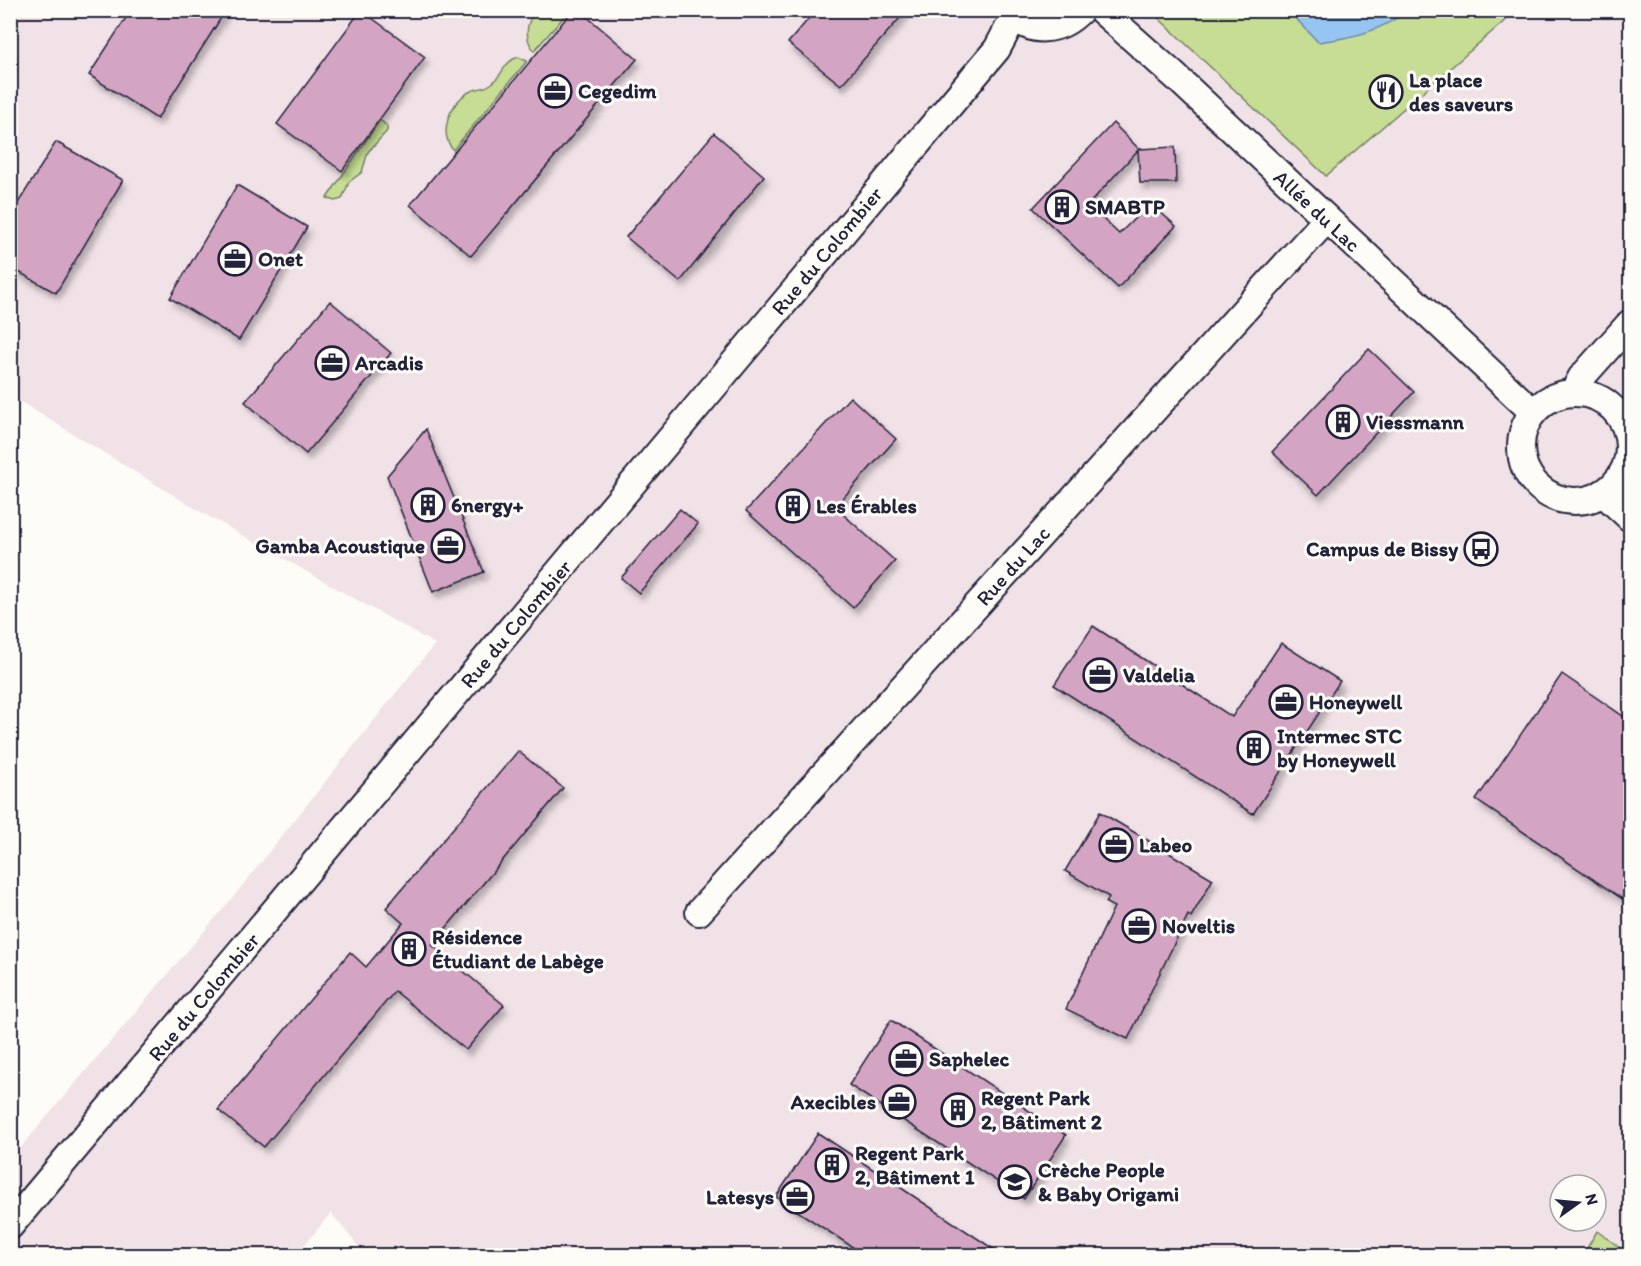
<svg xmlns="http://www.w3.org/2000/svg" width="1641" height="1266" font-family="Itim,sans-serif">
	<defs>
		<filter id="shadow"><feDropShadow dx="3.5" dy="6" stdDeviation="3" flood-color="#0004"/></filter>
	</defs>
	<rect width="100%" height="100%" fill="#fdfcf7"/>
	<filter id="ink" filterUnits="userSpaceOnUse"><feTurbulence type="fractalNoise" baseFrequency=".0167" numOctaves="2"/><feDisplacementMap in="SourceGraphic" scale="12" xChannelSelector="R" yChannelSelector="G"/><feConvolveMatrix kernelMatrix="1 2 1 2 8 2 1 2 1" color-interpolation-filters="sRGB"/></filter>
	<g filter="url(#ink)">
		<path fill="#f1e2e7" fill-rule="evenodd" d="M10 11H1630V1255L366 1256 331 1213 296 1255H11V1159L234 896 435 644 201 512 11 396ZM1560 1185H1596V1221H1560Z"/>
		<g fill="#c6dd93" stroke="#748067" stroke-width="1.5">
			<path d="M535 11H569L534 51C524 38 526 23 535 11Z"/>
			<polygon points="1151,11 1516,11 1326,176"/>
			<path d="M518 57 527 61 453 150C438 132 450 103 469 92 476 88 485 89 491 84 503 76 503 62 518 57Z"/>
			<polygon points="380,120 387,126 387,131 368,152 362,172 349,182 342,199 335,201 327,198"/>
			<polygon points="1597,1231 1630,1255 1583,1255"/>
		</g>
		<path fill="#97c5f2" stroke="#6884a9" stroke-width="1.5" d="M1289 11H1406C1381 32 1350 38 1318 42Z"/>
		<g fill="#d4a4c3" stroke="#22223b" stroke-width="1.5" filter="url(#shadow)">
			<polygon points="131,10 226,10 157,119 89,75"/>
			<polygon points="361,10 425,57 342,171 277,124"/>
			<polygon points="573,10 579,10 637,59 471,256 410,205"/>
			<polygon points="816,10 907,10 841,85 788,43"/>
			<polygon points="1113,123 1139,149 1175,147 1176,183 1140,183 1138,150 1088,205 1119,234 1150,203 1176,226 1118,288 1033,208"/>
			<polygon points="714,133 764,176 680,282 626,237"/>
			<polygon points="56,142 123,180 56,293 10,267 10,216"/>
			<polygon points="237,185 307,227 239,340 170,298"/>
			<polygon points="330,301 391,353 306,454 245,402"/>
			<polygon points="1369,349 1414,392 1318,495 1272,452"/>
			<polygon points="850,397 896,439 835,507 895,561 853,608 746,511"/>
			<polygon points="426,429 484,572 433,592 387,476"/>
			<polygon points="680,509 698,524 639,593 621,578"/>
			<polygon points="1093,626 1232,717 1281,643 1340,681 1253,814 1054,685"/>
			<polygon points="1562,674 1630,721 1630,904 1476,800"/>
			<polygon points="518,751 563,788 432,945 504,1005 466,1050 395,991 264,1147 218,1110 350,952 366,967 403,923 386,908"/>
			<polygon points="1100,812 1213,879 1191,917 1188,915 1128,1039 1066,1009 1114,907 1106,903 1109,897 1065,871"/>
			<polygon points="891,1020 1066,1135 1024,1199 849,1085"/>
			<polygon points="818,1133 1004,1256 866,1256 776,1197"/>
		</g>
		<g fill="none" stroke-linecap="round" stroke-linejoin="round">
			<defs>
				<g id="minor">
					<path d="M1009 10C1028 37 1060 32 1081 10"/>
					<polyline points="1101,10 1176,77 1533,412"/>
					<polyline points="1573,393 1581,378 1630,323"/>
					<circle cx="1575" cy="447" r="54"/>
					<polyline points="1603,493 1630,518"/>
					<polyline points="699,912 1326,220"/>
					<polyline points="10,1226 997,49 1014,17"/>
				</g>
			</defs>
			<use href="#minor" stroke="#22223b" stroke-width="30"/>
			<use href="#minor" stroke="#fdfcf7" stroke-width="26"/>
		</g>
	</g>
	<defs>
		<symbol id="office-ring" viewBox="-11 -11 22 22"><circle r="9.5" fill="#fdfcf7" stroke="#22223b" stroke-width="1.5"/><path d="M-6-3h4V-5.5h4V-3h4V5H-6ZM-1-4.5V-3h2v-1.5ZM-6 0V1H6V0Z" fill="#22223b"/></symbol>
		<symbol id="restaurant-ring" viewBox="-11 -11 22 22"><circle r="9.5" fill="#fdfcf7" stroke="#22223b" stroke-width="1.5"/><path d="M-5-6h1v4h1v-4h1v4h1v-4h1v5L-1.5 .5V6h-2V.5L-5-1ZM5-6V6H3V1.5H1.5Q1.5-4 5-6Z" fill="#22223b"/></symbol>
		<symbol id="building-ring" viewBox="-11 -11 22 22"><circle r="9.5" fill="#fdfcf7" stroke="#22223b" stroke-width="1.5"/><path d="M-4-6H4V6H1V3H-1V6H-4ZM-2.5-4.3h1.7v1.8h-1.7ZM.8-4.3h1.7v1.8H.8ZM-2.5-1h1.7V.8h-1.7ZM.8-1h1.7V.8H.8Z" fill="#22223b"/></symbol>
		<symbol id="bus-ring" viewBox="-11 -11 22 22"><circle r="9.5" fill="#fdfcf7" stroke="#22223b" stroke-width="1.5"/><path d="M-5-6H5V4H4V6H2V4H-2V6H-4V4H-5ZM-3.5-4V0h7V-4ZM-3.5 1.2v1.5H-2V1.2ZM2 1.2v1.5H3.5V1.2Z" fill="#22223b"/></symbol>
		<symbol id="school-ring" viewBox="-11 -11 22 22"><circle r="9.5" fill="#fdfcf7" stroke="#22223b" stroke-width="1.5"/><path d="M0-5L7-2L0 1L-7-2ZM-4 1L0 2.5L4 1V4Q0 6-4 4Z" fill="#22223b"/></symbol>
	</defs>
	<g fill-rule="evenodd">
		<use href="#office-ring" x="536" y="72" width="38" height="38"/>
		<use href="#restaurant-ring" x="1367" y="73" width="38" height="38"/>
		<use href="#building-ring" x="1043" y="188" width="38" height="38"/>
		<use href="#office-ring" x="216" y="240" width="38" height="38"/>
		<use href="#office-ring" x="313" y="344" width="38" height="38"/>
		<use href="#building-ring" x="1324" y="403" width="38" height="38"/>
		<use href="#building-ring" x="409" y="486" width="38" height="38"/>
		<use href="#building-ring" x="774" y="487" width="38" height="38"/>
		<use href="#office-ring" x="429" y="527" width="38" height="38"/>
		<use href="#bus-ring" x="1462" y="530" width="38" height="38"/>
		<use href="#office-ring" x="1081" y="656" width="38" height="38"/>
		<use href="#office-ring" x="1267" y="683" width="38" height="38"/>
		<use href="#building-ring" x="1235" y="729" width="38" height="38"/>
		<use href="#office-ring" x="1097" y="826" width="38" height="38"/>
		<use href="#office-ring" x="1120" y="907" width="38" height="38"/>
		<use href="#building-ring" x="390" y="930" width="38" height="38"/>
		<use href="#office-ring" x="887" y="1040" width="38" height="38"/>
		<use href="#office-ring" x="880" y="1083" width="38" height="38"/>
		<use href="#building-ring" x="939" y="1091" width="38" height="38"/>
		<use href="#building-ring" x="813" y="1146" width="38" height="38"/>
		<use href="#school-ring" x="996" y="1163" width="38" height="38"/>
		<use href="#office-ring" x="778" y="1178" width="38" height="38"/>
	</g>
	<g text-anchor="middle" stroke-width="6" stroke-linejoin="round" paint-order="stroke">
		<g font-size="21" font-weight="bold" fill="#22223b" stroke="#fdfcf7" text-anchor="start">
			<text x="1409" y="87">La place<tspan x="1409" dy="24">des saveurs</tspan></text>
			<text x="578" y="98">Cegedim</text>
			<text x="1085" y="214">SMABTP</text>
			<text x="258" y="266">Onet</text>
			<text x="355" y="370">Arcadis</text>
			<text x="1366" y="429">Viessmann</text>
			<text x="451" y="512">6nergy+</text>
			<text x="816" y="513">Les Érables</text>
			<text x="425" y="553" text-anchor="end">Gamba Acoustique</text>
			<text x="1458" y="556" text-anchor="end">Campus de Bissy</text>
			<text x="1123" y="682">Valdelia</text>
			<text x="1309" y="709">Honeywell</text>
			<text x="1277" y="743">Intermec STC<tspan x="1277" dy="24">by Honeywell</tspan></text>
			<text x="1139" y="852">Labeo</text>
			<text x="1162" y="933">Noveltis</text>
			<text x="432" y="944">Résidence<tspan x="432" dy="24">Étudiant de Labège</tspan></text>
			<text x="929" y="1066">Saphelec</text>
			<text x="981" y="1105">Regent Park<tspan x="981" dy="24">2, Bâtiment 2</tspan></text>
			<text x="876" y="1109" text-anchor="end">Axecibles</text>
			<text x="855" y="1160">Regent Park<tspan x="855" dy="24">2, Bâtiment 1</tspan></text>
			<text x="1038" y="1177">Crèche People<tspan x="1038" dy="24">&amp; Baby Origami</tspan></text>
			<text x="774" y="1204" text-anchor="end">Latesys</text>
		</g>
		<g font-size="21" fill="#22223b" stroke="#fdfcf7">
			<text transform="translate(1317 211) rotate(43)" y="7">Allée du Lac</text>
			<text transform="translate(827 251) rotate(-50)" y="7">Rue du Colombier</text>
			<text transform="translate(1013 566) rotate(-48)" y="7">Rue du Lac</text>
			<text transform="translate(516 624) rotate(-50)" y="7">Rue du Colombier</text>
			<text transform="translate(204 997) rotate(-50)" y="7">Rue du Colombier</text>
		</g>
	</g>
	<rect width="1641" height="1266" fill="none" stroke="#fdfcf7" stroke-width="36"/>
	<rect x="18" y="18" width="1605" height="1230" fill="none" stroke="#22223b" stroke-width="2" filter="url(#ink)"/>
	<g transform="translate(1578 1203) rotate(75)"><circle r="28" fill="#fdfcf7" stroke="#a5a5ac" stroke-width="1.5"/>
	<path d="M0-4.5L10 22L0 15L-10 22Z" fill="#22223b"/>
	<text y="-9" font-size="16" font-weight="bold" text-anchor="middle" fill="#22223b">N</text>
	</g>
</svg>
